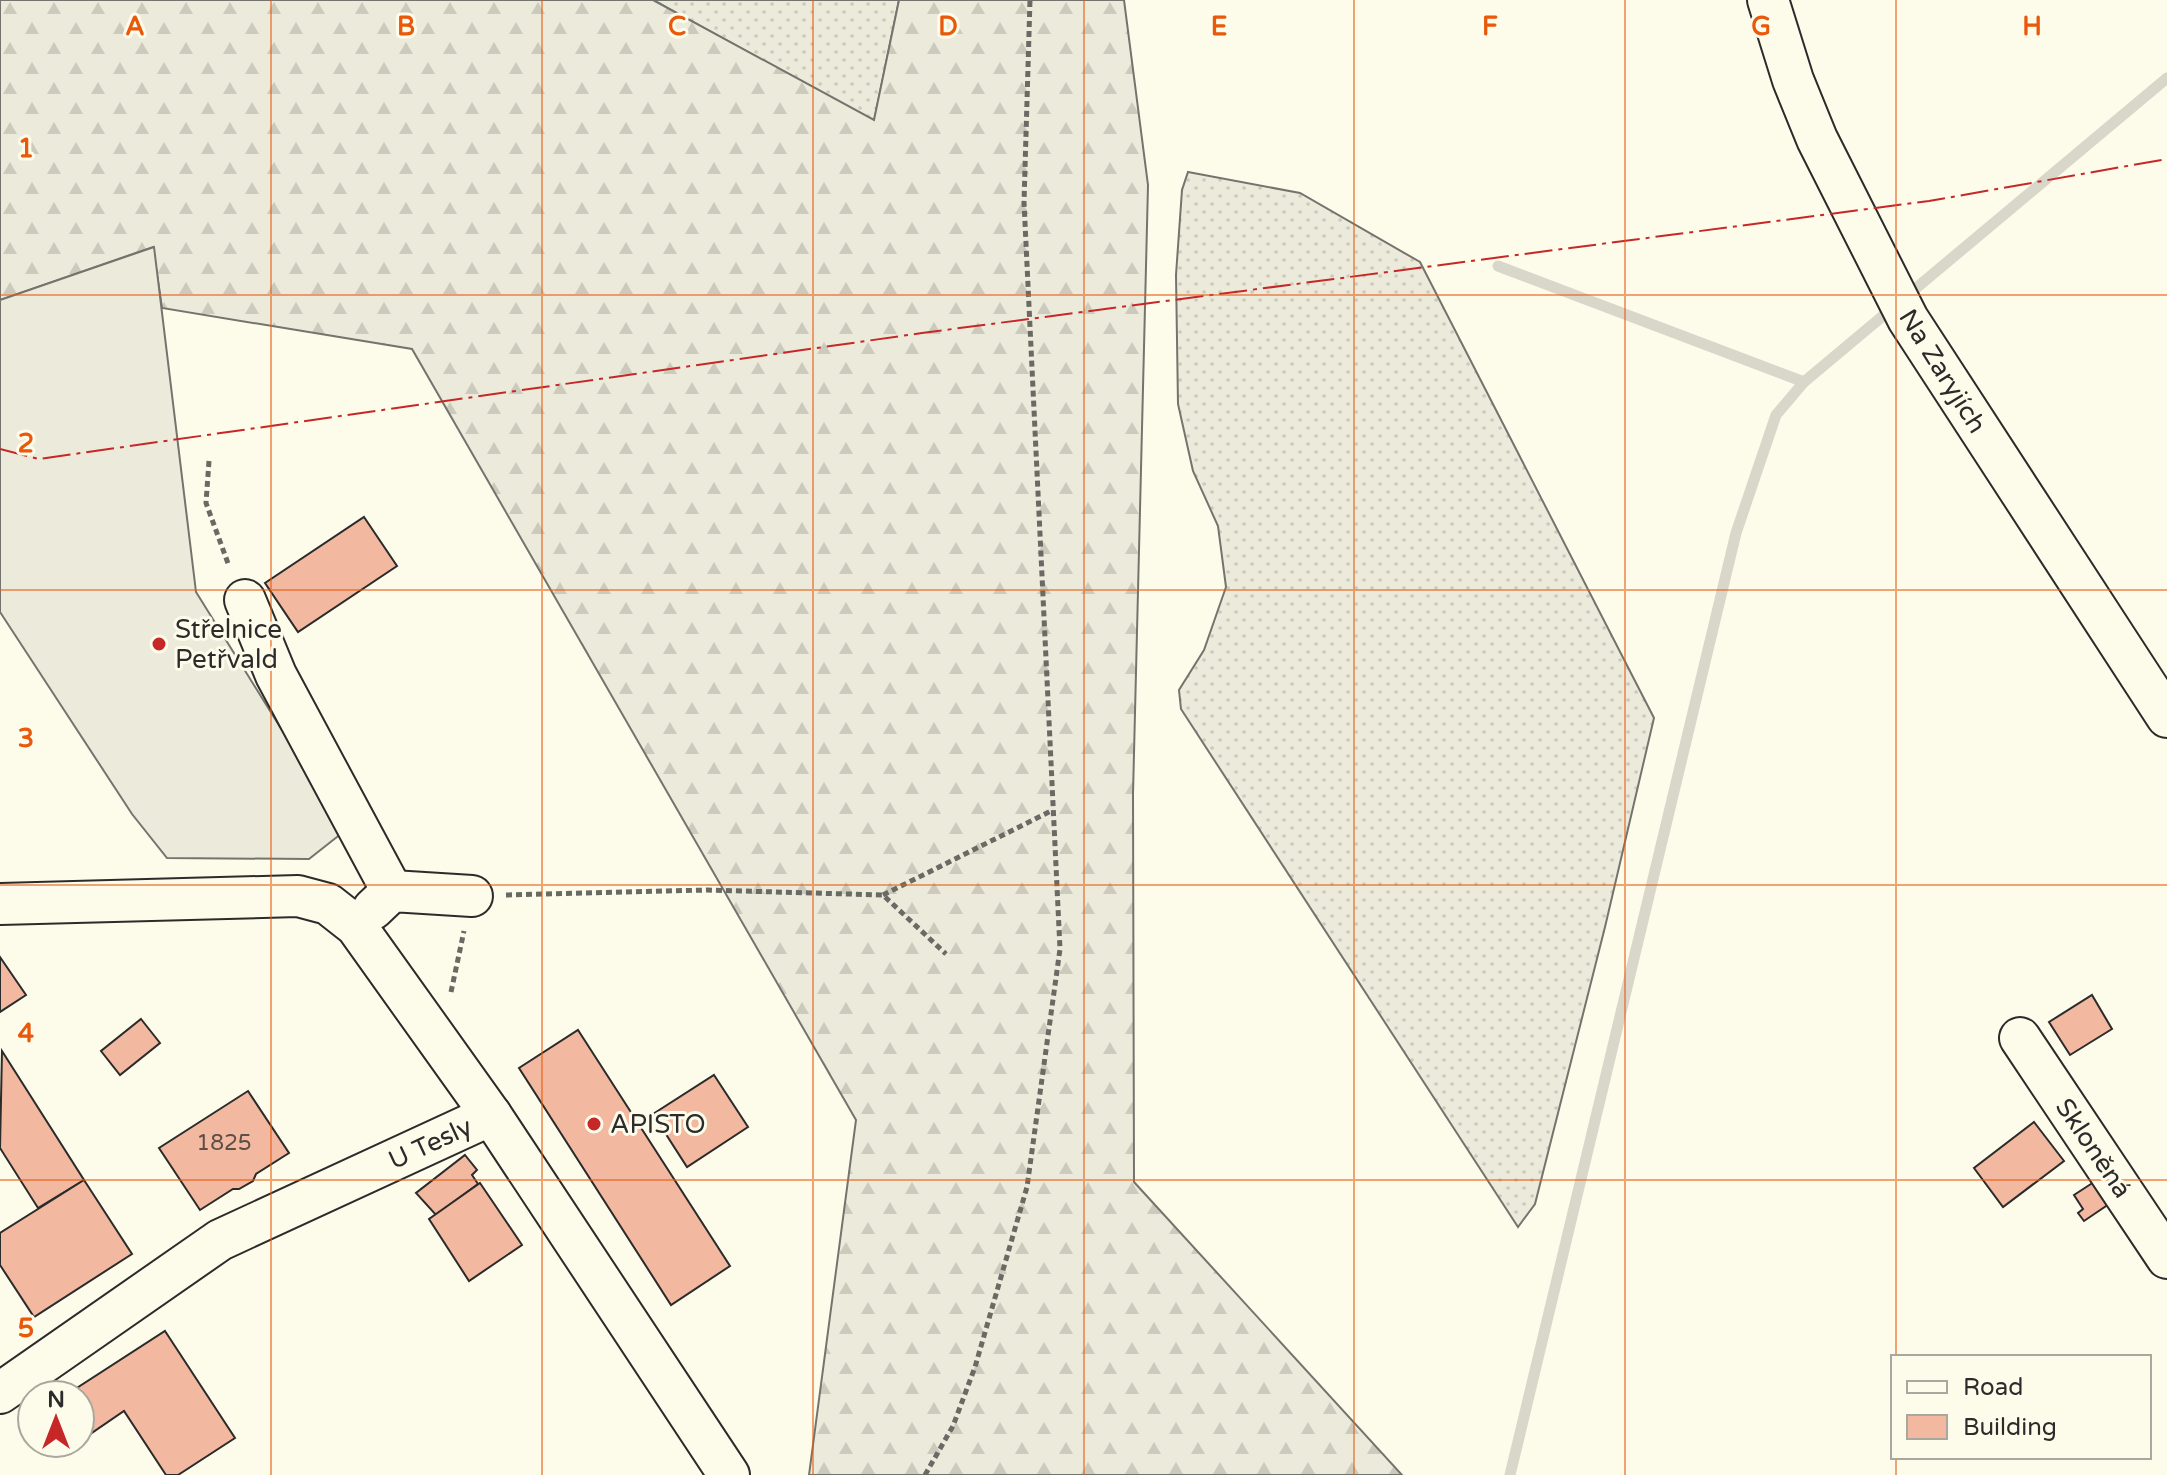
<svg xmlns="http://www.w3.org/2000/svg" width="2167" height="1475" font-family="'Varela Round',sans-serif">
	<defs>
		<pattern id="grass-dots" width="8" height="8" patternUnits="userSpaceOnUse" patternTransform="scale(2)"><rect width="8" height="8" fill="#ecebdb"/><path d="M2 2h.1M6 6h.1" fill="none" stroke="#cbcabc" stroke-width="1.8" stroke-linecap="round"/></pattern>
		<pattern id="forest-firs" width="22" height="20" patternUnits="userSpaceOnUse" patternTransform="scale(2)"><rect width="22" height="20" fill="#ecebdb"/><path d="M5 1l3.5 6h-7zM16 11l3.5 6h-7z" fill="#cbcabc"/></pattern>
	</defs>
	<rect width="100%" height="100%" fill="#fdfbea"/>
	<g fill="url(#grass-dots)" stroke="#74746e" stroke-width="2">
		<polygon points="653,0 899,0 874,121"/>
		<polygon points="1188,172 1300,193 1420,262 1654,718 1605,927 1535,1204 1518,1227 1181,709 1179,690 1204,650 1226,587 1218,526 1193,471 1178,404 1176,275 1182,190"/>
	</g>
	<polygon fill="url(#forest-firs)" stroke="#74746e" stroke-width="2" points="0,0 653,0 874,120 899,0 1124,0 1148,185 1133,794 1134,1182 1402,1475 809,1475 856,1120 412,349 162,308 153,247 0,300"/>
	<polygon fill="#ecebdb" stroke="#74746e" stroke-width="2" points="154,247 196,592 328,804 342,833 309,859 167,858 132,814 0,612 0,300"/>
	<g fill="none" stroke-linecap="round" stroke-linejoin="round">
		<g stroke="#d8d7c9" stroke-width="11">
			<polyline points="1498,266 1804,382"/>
			<polyline points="1510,1475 1736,533 1776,415 1804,382 2167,78"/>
		</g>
	</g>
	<g fill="#f2b8a0" stroke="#2b2b2b" stroke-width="2">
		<polygon points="364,517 397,566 298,632 265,583"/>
		<polygon points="0,957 26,995 0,1012"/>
		<polygon points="2092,995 2112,1029 2070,1055 2049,1022"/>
		<polygon points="141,1019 160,1043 120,1075 101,1051"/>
		<polygon points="578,1030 730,1266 671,1305 519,1068"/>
		<polygon points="2,1051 84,1180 38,1208 0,1148"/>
		<polygon points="714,1075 748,1127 687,1167 653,1114"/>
		<polygon points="248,1091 289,1153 256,1174 253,1181 239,1189 233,1189 200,1210 159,1148"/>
		<polygon points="2034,1122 2064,1161 2003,1207 1974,1168"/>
		<polygon points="465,1155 477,1170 472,1175 478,1184 436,1215 416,1193"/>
		<polygon points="84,1180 132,1254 34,1317 0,1265 0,1233"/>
		<polygon points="2097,1180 2112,1202 2084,1221 2078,1213 2083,1209 2074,1195"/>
		<polygon points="480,1183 522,1245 469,1281 429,1219"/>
		<polygon points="165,1331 235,1438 178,1475 166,1475 124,1411 80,1441 80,1395 66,1395"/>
	</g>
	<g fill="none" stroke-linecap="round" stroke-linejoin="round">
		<defs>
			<g id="minor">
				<polyline points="1768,0 1793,80 1817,139 1908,319 2167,717"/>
				<polyline points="245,600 276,675 392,891"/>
				<polyline points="0,904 298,896 328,904 356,926 491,1115"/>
				<polyline points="373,909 392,891 472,896"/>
				<polyline points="2020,1038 2167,1258"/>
				<polyline points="0,1393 220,1240 491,1115 729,1475"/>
			</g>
		</defs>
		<use href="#minor" stroke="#2b2b2b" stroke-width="44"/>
		<g stroke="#6a6964" stroke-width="5" stroke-dasharray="6 4" stroke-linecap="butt">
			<polyline points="209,461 206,503 229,566"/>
			<polyline points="506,895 707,890 883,895 946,954"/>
			<polyline points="883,895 1053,810"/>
			<polyline points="451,992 464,931"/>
			<polyline points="925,1475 953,1426 975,1367 1027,1187 1060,949 1024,202 1030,0"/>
		</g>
		<use href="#minor" stroke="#fdfbea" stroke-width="40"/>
		<polyline stroke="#c62828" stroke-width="2" stroke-dasharray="28 6 4 6" stroke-linecap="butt" points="0,449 39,459 922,333 1929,201 2167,159"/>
	</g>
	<path fill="none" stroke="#e8590c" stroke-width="2" stroke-opacity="0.55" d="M271 0V1475M542 0V1475M813 0V1475M1084 0V1475M1354 0V1475M1625 0V1475M1896 0V1357M0 295H2167M0 590H2167M0 885H2167M0 1180H2167M1896 1457V1475"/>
	<g fill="#c62828" stroke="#fdfbea" stroke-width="3">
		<circle cx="159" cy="644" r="8"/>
		<circle cx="594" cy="1124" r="8"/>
	</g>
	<g text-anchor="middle" stroke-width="6" stroke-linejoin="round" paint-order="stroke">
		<g font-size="22" fill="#5d4e48">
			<text x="224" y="1150">1825</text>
		</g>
		<g font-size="26" fill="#2b2b2b" stroke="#fdfbea">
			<text transform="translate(1943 371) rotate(58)" y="9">Na Zaryjích</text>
			<text transform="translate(430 1143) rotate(-25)" y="9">U Tesly</text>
			<text transform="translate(2094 1148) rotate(56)" y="9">Skloněná</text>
		</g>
		<g font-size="26" fill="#2b2b2b" stroke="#fdfbea" text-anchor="start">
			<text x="175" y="638">Střelnice<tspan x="175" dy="30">Petřvald</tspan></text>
			<text x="610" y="1133">APISTO</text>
		</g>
	</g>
	<g font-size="26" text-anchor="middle" font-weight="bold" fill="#e8590c" stroke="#fdfbea" stroke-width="6" stroke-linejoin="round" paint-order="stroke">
		<text x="135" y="35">A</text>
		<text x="406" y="35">B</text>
		<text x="677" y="35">C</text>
		<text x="948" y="35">D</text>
		<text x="1219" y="35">E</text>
		<text x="1490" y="35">F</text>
		<text x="1761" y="35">G</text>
		<text x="2032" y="35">H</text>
		<text x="26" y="157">1</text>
		<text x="26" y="452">2</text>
		<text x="26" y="747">3</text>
		<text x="26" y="1042">4</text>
		<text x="26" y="1337">5</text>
	</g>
	<rect x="1891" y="1355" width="260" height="104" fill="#fdfbea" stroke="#a9a89e" stroke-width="2"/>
	<rect x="1907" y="1381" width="40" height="12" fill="#fdfbea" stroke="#a9a89e" stroke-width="2"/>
	<text x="1963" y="1395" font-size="24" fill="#2b2b2b">Road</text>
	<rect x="1907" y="1415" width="40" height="24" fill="#f2b8a0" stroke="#a9a89e" stroke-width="2"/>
	<text x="1963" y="1435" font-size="24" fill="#2b2b2b">Building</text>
	<g transform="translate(56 1419)"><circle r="38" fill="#fdfbea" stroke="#a9a89e" stroke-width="2"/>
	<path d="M0-6L14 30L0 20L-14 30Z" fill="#c62828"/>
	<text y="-12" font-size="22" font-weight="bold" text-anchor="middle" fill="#2b2b2b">N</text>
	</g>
</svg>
